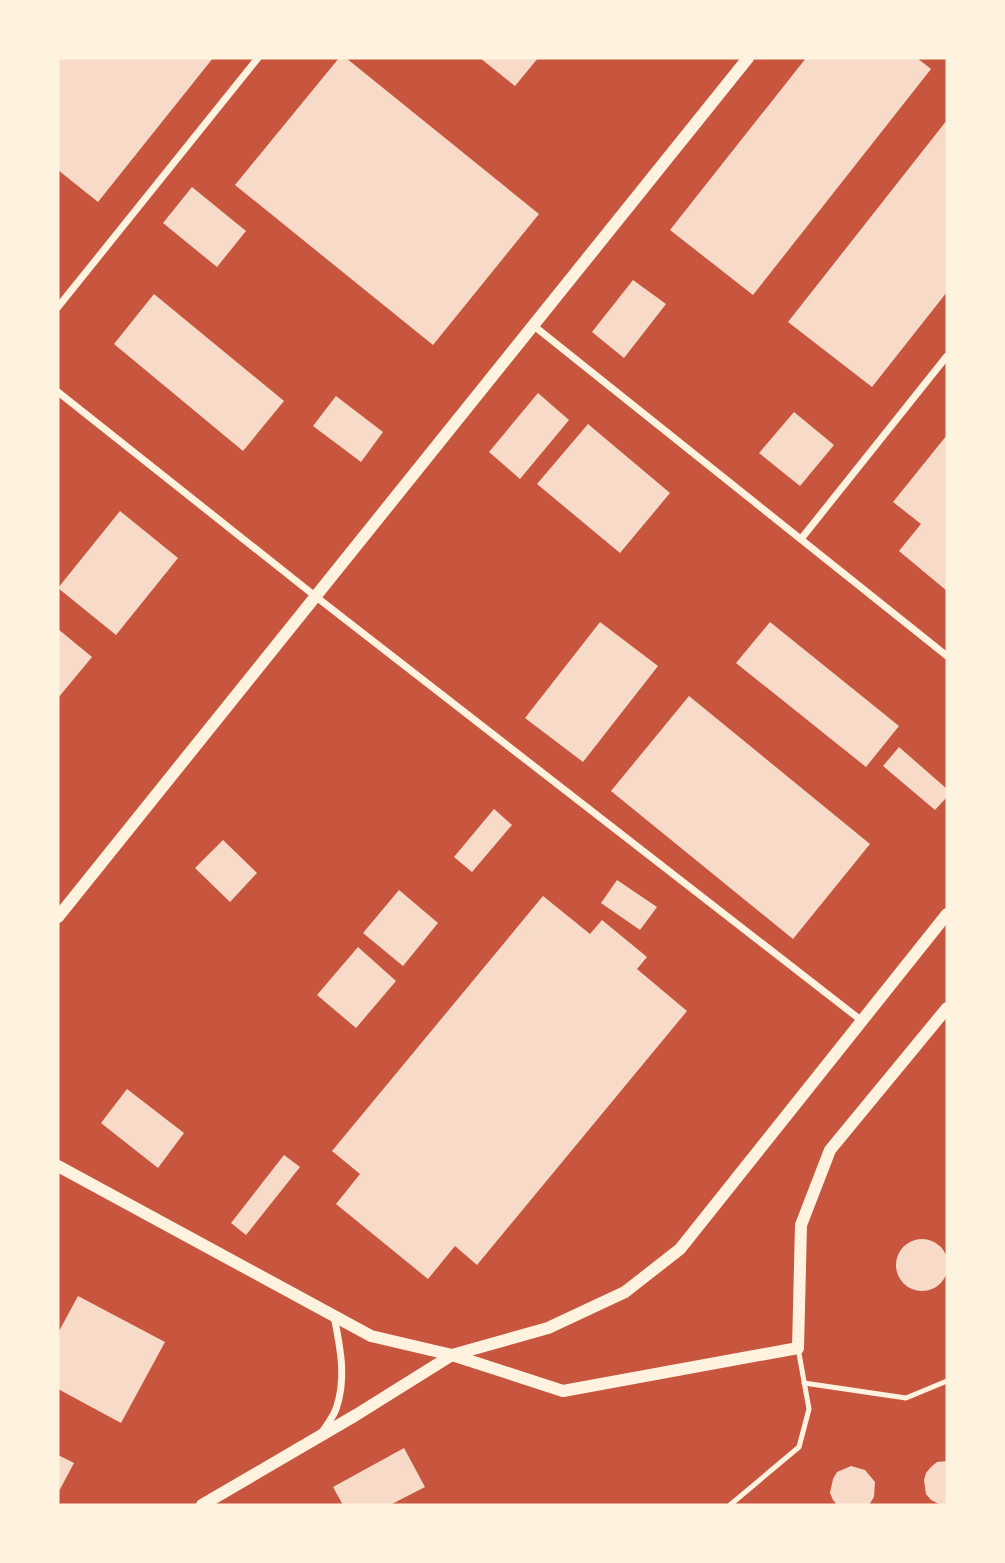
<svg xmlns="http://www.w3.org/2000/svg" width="1005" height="1563" font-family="'Space Grotesk',sans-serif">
	<rect width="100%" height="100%" fill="#c8553d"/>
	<g fill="#f7dbc8">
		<polygon points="58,58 213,58 98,202 58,170"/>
		<polygon points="339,58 346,58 539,214 433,345 235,185"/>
		<polygon points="480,58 538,58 515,86"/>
		<polygon points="806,58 917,58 931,69 753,295 670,230"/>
		<polygon points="947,120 947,292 872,387 788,322"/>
		<polygon points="192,187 246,231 217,267 163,223"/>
		<polygon points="633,280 666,304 624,358 592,332"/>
		<polygon points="154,294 284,401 243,451 114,344"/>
		<polygon points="538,393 569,420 520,479 489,452"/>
		<polygon points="336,396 383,432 361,462 313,426"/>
		<polygon points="794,412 834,445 800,486 759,453"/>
		<polygon points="588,424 670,493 620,553 537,484"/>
		<polygon points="947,435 947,591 899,551 921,524 893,502"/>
		<polygon points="120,511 178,558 116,635 58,588"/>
		<polygon points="600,622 658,666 583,762 525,718"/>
		<polygon points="770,622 899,726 866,767 736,663"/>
		<polygon points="58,629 92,657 58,698"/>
		<polygon points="689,696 870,844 793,939 611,791"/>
		<polygon points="899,747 947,789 947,797 935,810 883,766"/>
		<polygon points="494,809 512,825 472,872 454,857"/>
		<polygon points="223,840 257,873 230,902 195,868"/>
		<polygon points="617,880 657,907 640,930 601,903"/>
		<polygon points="399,890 438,923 403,966 363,933"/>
		<polygon points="543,896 590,934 602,920 647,957 637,969 687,1011 477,1265 455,1246 428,1279 336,1204 360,1174 332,1151"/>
		<polygon points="358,947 396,981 356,1028 317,995"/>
		<polygon points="127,1089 184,1133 158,1168 101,1123"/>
		<polygon points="284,1155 300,1167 246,1235 231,1223"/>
		<circle cx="922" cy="1265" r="26"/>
		<polygon points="78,1296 165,1342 121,1423 58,1389 58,1333"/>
		<polygon points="404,1448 425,1487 390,1505 343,1505 333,1487"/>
		<polygon points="58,1455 74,1463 58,1493"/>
		<polygon points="947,1461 947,1505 941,1505 931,1500 926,1494 924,1480 926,1473 931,1467 937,1462"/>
		<polygon points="851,1466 865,1470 875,1482 874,1497 869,1505 837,1505 833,1500 830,1493 833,1479 837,1472"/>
	</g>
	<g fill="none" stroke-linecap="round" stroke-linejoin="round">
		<g stroke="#fff3e0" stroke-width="5">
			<polyline points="804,1383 906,1398 947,1381"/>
			<polyline points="730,1505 799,1447 809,1409 798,1348"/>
		</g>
		<g stroke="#fff3e0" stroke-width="7">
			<polyline points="58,307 258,58"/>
			<polyline points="534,326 947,656"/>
			<polyline points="58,392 315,596 862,1021"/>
			<polyline points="801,539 947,356"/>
			<path d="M322 1432C327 1425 333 1417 336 1409 347 1378 340 1347 334 1316"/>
		</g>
		<g stroke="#fff3e0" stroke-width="12">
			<polyline points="58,917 748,58"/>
			<polyline points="58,1166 371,1336 452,1355 563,1391 798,1348 801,1225 830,1150 947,1008"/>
			<polyline points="202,1505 356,1415 452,1355 548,1328 625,1292 680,1249 947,914"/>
		</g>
	</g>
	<rect width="1005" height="1563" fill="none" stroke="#fff3e0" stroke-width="119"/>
</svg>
